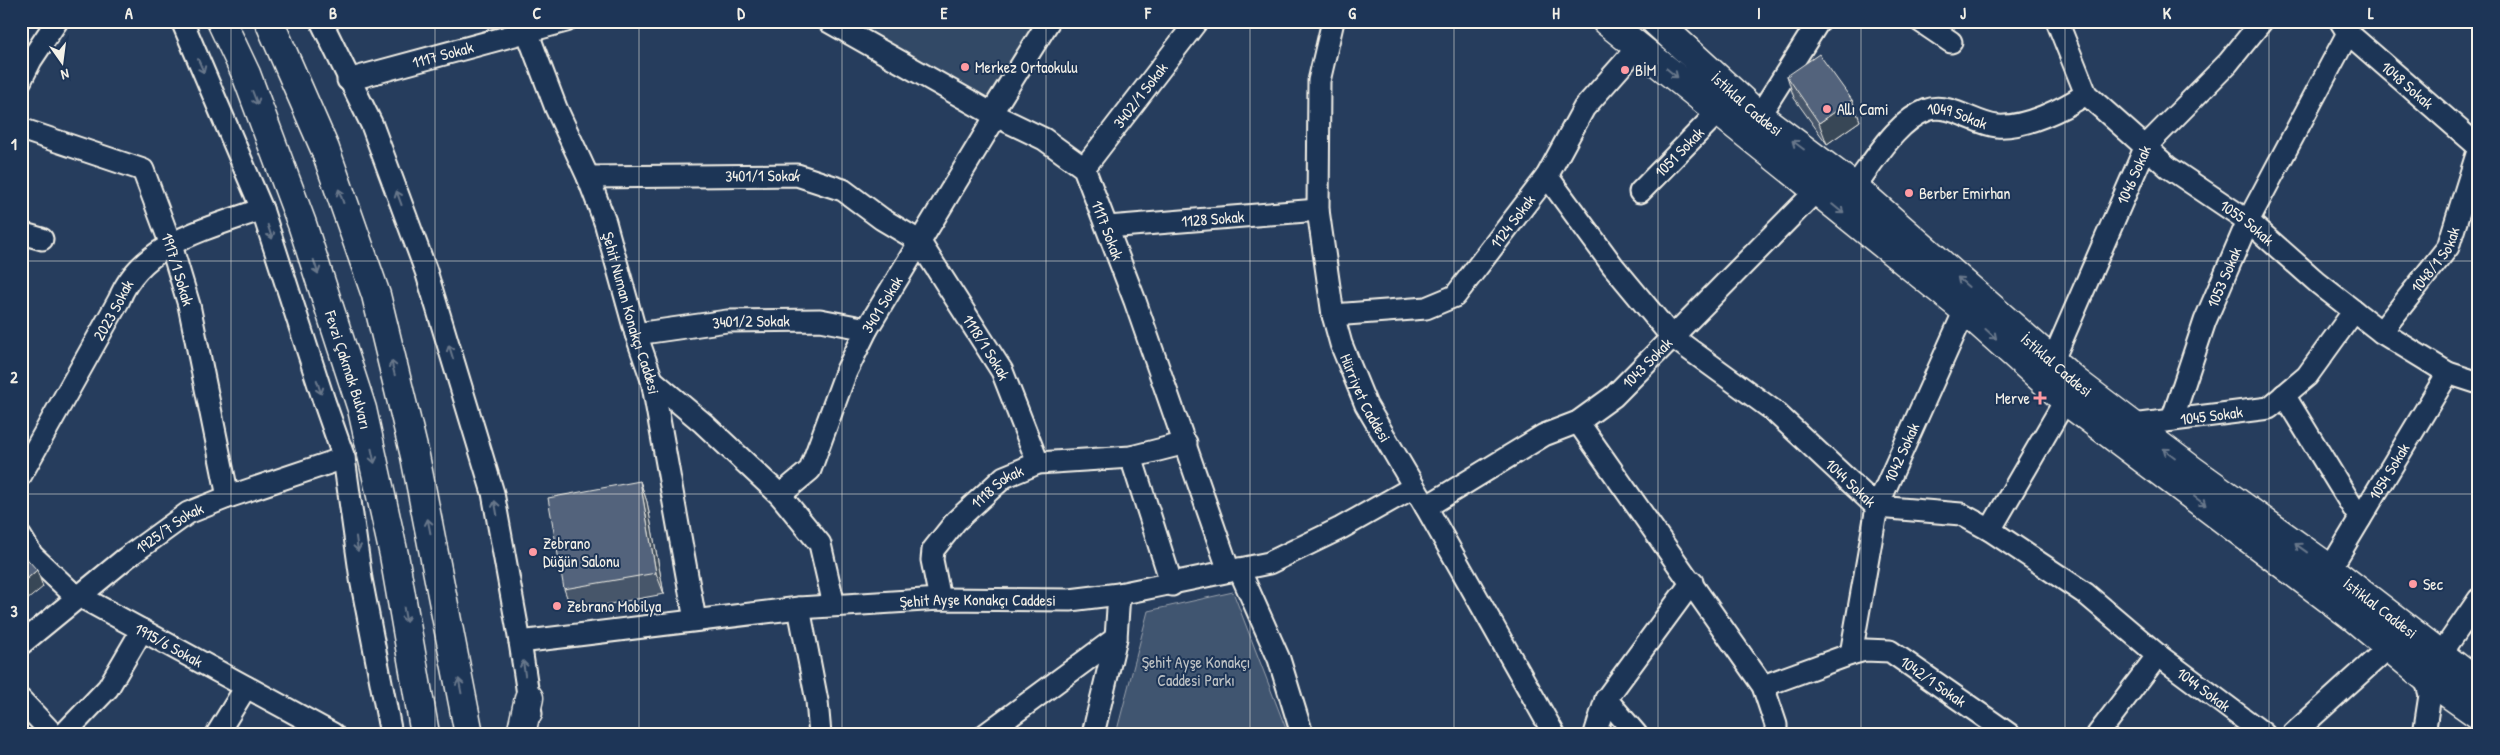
<svg xmlns="http://www.w3.org/2000/svg" width="2500" height="755" font-family="'Patrick Hand',sans-serif">
	<rect width="100%" height="100%" fill="#263d5d"/>
	<filter id="ink" filterUnits="userSpaceOnUse"><feTurbulence type="fractalNoise" baseFrequency=".02" numOctaves="2"/><feDisplacementMap in="SourceGraphic" scale="10" xChannelSelector="R" yChannelSelector="G"/><feConvolveMatrix kernelMatrix="1 2 1 2 8 2 1 2 1" color-interpolation-filters="sRGB"/></filter>
	<g filter="url(#ink)">
		<polygon fill="#334966" points="828,21 1049,21 992,112"/>
		<polygon fill="#40546f" stroke="#9aa2ac" points="1233,592 1286,729 1266,734 1116,734 1148,611"/>
		<g fill="none" stroke-linecap="round" stroke-linejoin="round">
			<defs>
				<g id="minor">
					<polyline points="182,21 262,209 324,401 344,458 361,579 391,734"/>
					<polyline points="321,21 372,125 426,271 493,493 520,642 531,714"/>
					<path id="s1" d="M523 21 556 108 588 177 605 222 636 334 652 380 695 620"/>
					<path id="s2" d="M828 21 996 116 1044 139 1084 168 1135 301 1229 571"/>
					<path id="s3" d="M1333 21 1319 81 1318 210 1333 315 1341 344 1366 405 1426 507 1554 734"/>
					<polyline points="1920,21 1951,42"/>
					<path id="s4" d="M2057 21 2086 94 2168 167 2248 221 2318 283 2381 332 2448 373 2479 383"/>
					<path id="s5" d="M2341 22 2348 33 2479 147"/>
					<polyline points="21,80 31,60 57,21"/>
					<path id="s6" d="M348 80 566 21"/>
					<polyline points="992,112 1049,21"/>
					<polyline points="1759,116 1819,21"/>
					<path id="s7" d="M21 129 143 170 171 245 189 305 228 497"/>
					<path id="s8" d="M1084 168 1197 21"/>
					<path id="s9" d="M1547 176 1613 266 1671 336 1774 411 1877 507 1961 514 1990 530 2086 594 2158 655 2264 734"/>
					<path id="s10" d="M588 177 797 175 843 190 882 219 919 241 1002 371 1038 463"/>
					<path id="s11" d="M1854 187C1874 162 1895 122 1927 110 1949 102 1975 124 1997 126 2025 128 2063 109 2086 94"/>
					<path id="s12" d="M1640 192 1719 111"/>
					<path id="s13" d="M1108 227 1318 210"/>
					<polyline points="21,233 42,239"/>
					<path id="s14" d="M1333 315 1426 308 1455 296 1547 176 1584 108 1639 46"/>
					<path id="s15" d="M2381 332 2448 247 2479 148"/>
					<path id="s16" d="M636 334 727 321 820 320 867 329"/>
					<path id="s17" d="M2053 360 2146 146 2228 63 2262 21"/>
					<polyline points="652,380 703,423 780,495 820,544 834,605"/>
					<polyline points="2284,395 2360,519"/>
					<path id="s18" d="M2172 420 2205 321 2248 221 2348 33"/>
					<polyline points="1578,422 1763,686 1776,725 1776,734"/>
					<path id="s19" d="M2133 425 2269 408 2307 376 2354 311"/>
					<polyline points="1131,457 1172,585"/>
					<path id="s20" d="M21 475 119 300C141 243 210 228 262 209"/>
					<path id="s21" d="M780 495 810 470 846 372 867 329 996 116"/>
					<path id="s22" d="M1426 507 1544 435 1578 422 1614 396 1816 191 1825 178"/>
					<polyline points="1990,530 2073,387"/>
					<path id="s23" d="M21 537 32 555 70 591 333 734"/>
					<polyline points="1239,569 1279,659 1302,734"/>
					<path id="s24" d="M2330 569 2448 373"/>
					<path id="s25" d="M940 599 932 560 933 550 956 521 1004 477 1038 463 1131 457 1186 443"/>
					<polyline points="799,608 817,701 820,734"/>
					<path id="s26" d="M520 642 799 608 940 599 1070 600 1119 594 1269 563 1341 528 1414 487"/>
					<path id="s27" d="M21 644 126 558 188 513 228 497 344 458"/>
					<path id="s28" d="M1851 654 1877 507 1965 310 1979 309"/>
					<path id="s29" d="M1763 686 1851 654 1865 650 1890 651 2009 734"/>
					<polyline points="1606,699 1636,734"/>
					<polyline points="21,700 53,734"/>
					<polyline points="64,734 108,688 142,630"/>
					<polyline points="217,734 246,687"/>
					<polyline points="986,734 1116,638"/>
					<polyline points="1093,734 1116,638 1119,594"/>
					<polyline points="1595,734 1606,699 1692,582"/>
					<polyline points="2098,734 2158,655"/>
					<polyline points="2293,734 2389,647"/>
					<polyline points="2424,734 2430,695 2425,677 2479,599"/>
				</g>
				<g id="major">
					<path id="s30" d="M221 21 246 74 302 224 362 409 394 555 425 734"/>
					<polyline points="269,21 325,149 376,295 415,456 469,734"/>
					<polyline points="1606,21 1965,310 2065,400 2353,617 2425,677 2479,715"/>
					<path id="s31" d="M1655 21 1759 116 1854 187 2076 382 2192 470 2330 569 2479 684"/>
					<polyline points="521,734 529,698"/>
				</g>
			</defs>
			<use href="#minor" stroke="#f4f1e8" stroke-width="25"/>
			<use href="#major" stroke="#f4f1e8" stroke-width="31"/>
			<use href="#minor" stroke="#1d3557" stroke-width="21"/>
			<use href="#major" stroke="#1d3557" stroke-width="28"/>
		</g>
		<g fill="#47566a" stroke="#f4f1e8">
			<polygon points="1787,76 1852,100 1860,121 1827,144 1794,98"/>
			<polygon points="640,481 647,502 664,594 572,611 564,589"/>
		</g>
		<g fill="#394656" stroke="#f4f1e8">
			<polygon points="1852,100 1860,121 1827,144 1819,123"/>
			<polygon points="640,481 647,502 664,594 656,573"/>
			<polygon points="37,570 43,587 21,605 21,584"/>
		</g>
		<g fill="#52647b" stroke="#f4f1e8">
			<polygon points="1819,54 1852,100 1819,123 1787,76"/>
			<polygon points="640,481 656,573 564,589 548,498"/>
			<polygon points="21,552 37,570 21,584"/>
		</g>
		<defs><path id="oneway-shaft" d="M-6 0H5M1.5-3L5.5 0L1.5 3" fill="none" stroke-width="1.6" stroke-linecap="round" stroke-linejoin="round" transform="scale(1.25)"/></defs>
		<g stroke="#68778a">
			<use href="#oneway-shaft" transform="translate(201 66) rotate(66)"/>
			<use href="#oneway-shaft" transform="translate(1672 73) rotate(39)"/>
			<use href="#oneway-shaft" transform="translate(255 98) rotate(69)"/>
			<use href="#oneway-shaft" transform="translate(1798 145) rotate(-143)"/>
			<use href="#oneway-shaft" transform="translate(341 196) rotate(-109)"/>
			<use href="#oneway-shaft" transform="translate(399 198) rotate(-110)"/>
			<use href="#oneway-shaft" transform="translate(1838 209) rotate(39)"/>
			<use href="#oneway-shaft" transform="translate(270 232) rotate(72)"/>
			<use href="#oneway-shaft" transform="translate(316 267) rotate(72)"/>
			<use href="#oneway-shaft" transform="translate(1963 282) rotate(-139)"/>
			<use href="#oneway-shaft" transform="translate(1991 334) rotate(42)"/>
			<use href="#oneway-shaft" transform="translate(451 352) rotate(-107)"/>
			<use href="#oneway-shaft" transform="translate(393 368) rotate(-104)"/>
			<use href="#oneway-shaft" transform="translate(319 387) rotate(72)"/>
			<use href="#oneway-shaft" transform="translate(2169 453) rotate(-143)"/>
			<use href="#oneway-shaft" transform="translate(373 456) rotate(78)"/>
			<use href="#oneway-shaft" transform="translate(2200 501) rotate(37)"/>
			<use href="#oneway-shaft" transform="translate(496 508) rotate(-100)"/>
			<use href="#oneway-shaft" transform="translate(429 526) rotate(-101)"/>
			<use href="#oneway-shaft" transform="translate(357 544) rotate(82)"/>
			<use href="#oneway-shaft" transform="translate(2301 548) rotate(-144)"/>
			<use href="#oneway-shaft" transform="translate(405 615) rotate(80)"/>
			<use href="#oneway-shaft" transform="translate(524 668) rotate(-98)"/>
			<use href="#oneway-shaft" transform="translate(460 686) rotate(-101)"/>
		</g>
	</g>
	<path fill="none" stroke="#f4f1e8" stroke-width="1" stroke-opacity="0.55" d="M231 21V734M435 21V734M639 21V734M842 21V734M1046 21V734M1250 21V734M1454 21V734M1658 21V734M1861 21V734M2065 21V734M2269 21V734M21 261H2479M21 494H2479"/>
	<g fill="#ff9aa2" stroke="#1d3557" stroke-width="2">
		<circle cx="965" cy="67" r="5"/>
		<circle cx="1625" cy="70" r="5"/>
		<circle cx="1827" cy="109" r="5"/>
		<circle cx="1909" cy="193" r="5"/>
		<path d="M2037.5 390.5h5v5h5v5h-5v5h-5v-5h-5v-5h5z"/>
		<circle cx="533" cy="552" r="5"/>
		<circle cx="2413" cy="584" r="5"/>
		<circle cx="557" cy="606" r="5"/>
	</g>
	<g text-anchor="middle" stroke-width="4" stroke-linejoin="round" paint-order="stroke">
		<g font-size="16" fill="#f4f1e8" stroke="#1d3557">
			<text dy="6" stroke="none"><textPath href="#s6" startOffset="98">1117 Sokak</textPath></text>
			<text dy="6" stroke="none"><textPath href="#s5" startOffset="92">1048 Sokak</textPath></text>
			<text dy="6" stroke="none"><textPath href="#s8" startOffset="92">3402/1 Sokak</textPath></text>
			<text dy="6" stroke="none"><textPath href="#s31" startOffset="124">İstiklal Caddesi</textPath></text>
			<text dy="6" stroke="none"><textPath href="#s11" startOffset="139">1049 Sokak</textPath></text>
			<text dy="6" stroke="none"><textPath href="#s12" startOffset="56">1051 Sokak</textPath></text>
			<text dy="6" stroke="none"><textPath href="#s17" startOffset="202">1046 Sokak</textPath></text>
			<text dy="6" stroke="none"><textPath href="#s10" startOffset="175">3401/1 Sokak</textPath></text>
			<text dy="6" stroke="none"><textPath href="#s13" startOffset="105">1128 Sokak</textPath></text>
			<text dy="6" stroke="none"><textPath href="#s14" startOffset="219">1124 Sokak</textPath></text>
			<text dy="6" stroke="none"><textPath href="#s4" startOffset="285">1055 Sokak</textPath></text>
			<text dy="6" stroke="none"><textPath href="#s2" startOffset="362">1117 Sokak</textPath></text>
			<text dy="6" stroke="none"><textPath href="#s15" startOffset="91">1048/1 Sokak</textPath></text>
			<text dy="6" stroke="none"><textPath href="#s7" startOffset="234">1917/1 Sokak</textPath></text>
			<text dy="6" stroke="none"><textPath href="#s18" startOffset="152">1053 Sokak</textPath></text>
			<text dy="6" stroke="none"><textPath href="#s21" startOffset="220">3401 Sokak</textPath></text>
			<text dy="6" stroke="none"><textPath href="#s20" startOffset="189">2023 Sokak</textPath></text>
			<text dy="6" stroke="none"><textPath href="#s1" startOffset="312">Şehit Numan Konakçı Caddesi</textPath></text>
			<text dy="6" stroke="none"><textPath href="#s16" startOffset="116">3401/2 Sokak</textPath></text>
			<text dy="6" stroke="none"><textPath href="#s10" startOffset="475">1118/1 Sokak</textPath></text>
			<text dy="6" stroke="none"><textPath href="#s22" startOffset="266">1043 Sokak</textPath></text>
			<text dy="6" stroke="none"><textPath href="#s31" startOffset="529">İstiklal Caddesi</textPath></text>
			<text dy="6" stroke="none"><textPath href="#s30" startOffset="372">Fevzi Çakmak Bulvarı</textPath></text>
			<text dy="6" stroke="none"><textPath href="#s3" startOffset="386">Hürriyet Caddesi</textPath></text>
			<text dy="6" stroke="none"><textPath href="#s19" startOffset="79">1045 Sokak</textPath></text>
			<text dy="6" stroke="none"><textPath href="#s28" startOffset="209">1042 Sokak</textPath></text>
			<text dy="6" stroke="none"><textPath href="#s24" startOffset="114">1054 Sokak</textPath></text>
			<text dy="6" stroke="none"><textPath href="#s9" startOffset="435">1044 Sokak</textPath></text>
			<text dy="6" stroke="none"><textPath href="#s25" startOffset="141">1118 Sokak</textPath></text>
			<text dy="6" stroke="none"><textPath href="#s27" startOffset="189">1925/7 Sokak</textPath></text>
			<text dy="6" stroke="none"><textPath href="#s26" startOffset="460">Şehit Ayşe Konakçı Caddesi</textPath></text>
			<text dy="6" stroke="none"><textPath href="#s31" startOffset="934">İstiklal Caddesi</textPath></text>
			<text dy="6" stroke="none"><textPath href="#s23" startOffset="186">1915/6 Sokak</textPath></text>
			<text dy="6" stroke="none"><textPath href="#s29" startOffset="186">1042/1 Sokak</textPath></text>
			<text dy="6" stroke="none"><textPath href="#s9" startOffset="855">1044 Sokak</textPath></text>
		</g>
		<g font-size="16" fill="#f4f1e8" stroke="#1d3557" text-anchor="start">
			<text x="975" y="73">Merkez Ortaokulu</text>
			<text x="1635" y="76">BİM</text>
			<text x="1837" y="115">Allı Cami</text>
			<text x="1919" y="199">Berber Emirhan</text>
			<text x="2030" y="404" text-anchor="end">Merve</text>
			<text x="543" y="549">Zebrano<tspan x="543" dy="18">Düğün Salonu</tspan></text>
			<text x="2423" y="590">Sec</text>
			<text x="567" y="612">Zebrano Mobilya</text>
		</g>
		<g font-size="16" fill="#bec2c4" stroke="#1d3557">
			<text x="1196" y="668">Şehit Ayşe Konakçı<tspan x="1196" dy="18">Caddesi Parkı</tspan></text>
		</g>
	</g>
	<rect width="2500" height="755" fill="none" stroke="#1d3557" stroke-width="55"/>
	<g transform="translate(62 62) rotate(166)" stroke="#1d3557" stroke-width="4" paint-order="stroke">
	<path d="M0-4L9 19L0 12L-9 19Z" fill="#f4f1e8"/>
	<text y="-8" font-size="14" font-weight="bold" text-anchor="middle" fill="#f4f1e8">N</text>
	</g>
	<rect x="28" y="28" width="2444" height="700" fill="none" stroke="#f4f1e8" stroke-width="2"/>
	<g font-size="16" text-anchor="middle" font-weight="bold" fill="#f4f1e8">
		<text x="129" y="19">A</text>
		<text x="333" y="19">B</text>
		<text x="537" y="19">C</text>
		<text x="741" y="19">D</text>
		<text x="944" y="19">E</text>
		<text x="1148" y="19">F</text>
		<text x="1352" y="19">G</text>
		<text x="1556" y="19">H</text>
		<text x="1759" y="19">I</text>
		<text x="1963" y="19">J</text>
		<text x="2167" y="19">K</text>
		<text x="2371" y="19">L</text>
		<text x="14" y="150">1</text>
		<text x="14" y="383">2</text>
		<text x="14" y="617">3</text>
	</g>
</svg>
